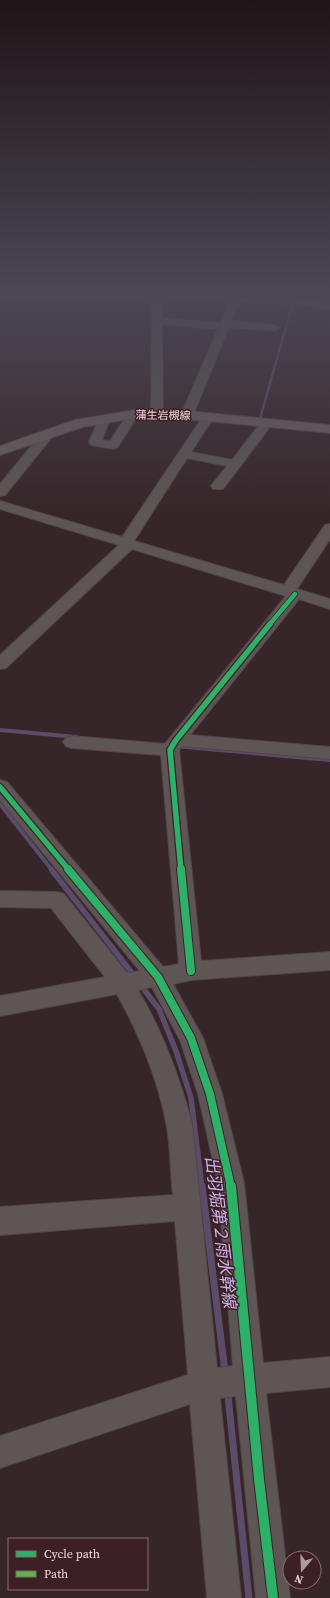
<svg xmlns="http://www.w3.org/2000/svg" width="330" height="1598" font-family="'Source Serif 4','Noto Sans JP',serif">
	<rect width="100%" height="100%" fill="#362629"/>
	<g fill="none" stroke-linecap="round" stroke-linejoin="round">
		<polyline stroke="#5b4c6a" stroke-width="2.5" points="260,419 295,295"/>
		<g stroke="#5b4c6a" stroke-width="4">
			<polyline points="0,730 76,737"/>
			<polyline points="175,746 330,760"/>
			<polyline points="0,804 52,870"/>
		</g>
		<g stroke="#5b4c6a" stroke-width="5.5">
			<polyline points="51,869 132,973"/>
			<polyline points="142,987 159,1009 176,1051 191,1098 202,1187"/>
		</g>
		<g stroke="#5b4c6a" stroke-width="7">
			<polyline points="202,1186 225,1372"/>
			<polyline points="228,1396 249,1598"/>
		</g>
		<polygon fill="#5b4c6a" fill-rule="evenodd" points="323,292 330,294 330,302 318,299 317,296 318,293"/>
		<defs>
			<g id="minor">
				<path d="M0 293C53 294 105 296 158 296 216 296 272 295 330 303V309L296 304 239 301 231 321 275 325 280 328 275 331 229 327 193 415 191 417H183L181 415 218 329 162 324 163 413 161 415H153L151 413 152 302 0 299ZM230 301 221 323 162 318V302Z"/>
				<polygon points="133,410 137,412 139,414 117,448 113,449 91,445 89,442 100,417 108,417 110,419 102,440 110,441 129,412"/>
				<path d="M208 413 212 415 214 417 191 452 232 460 263 420H271L273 423 223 489H213L211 486 227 466 187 458 134 541 284 585 325 525 330 524V539L297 589 330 599V609L299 599 190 735 330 747V759L181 746 179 750 201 961 330 952V970L191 980 173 984 203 1038 222 1094 244 1183 263 1363 330 1357V1387L266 1393 290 1598H256L236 1396 220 1398 241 1598H207L190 1404 0 1468V1436L188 1375 175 1221 0 1235V1207L173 1195C170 1171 171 1145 166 1122 157 1076 139 1034 117 994L0 1016V996L105 977 51 908 0 907V891L57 892 64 894 127 973 140 971 0 800V780L7 782 163 967 179 964 161 755 72 748 66 746 63 742 66 738 72 736 165 744 286 596 132 549 6 668 0 669V655L119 545 0 509V501L122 537 204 415ZM152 987 180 1040 198 1094 218 1183 233 1366 217 1368 192 1123C179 1076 163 1032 138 990Z"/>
				<polygon points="47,431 51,432 53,435 51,438 5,495 0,496 0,484 43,432"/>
			</g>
			<polygon id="major" points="141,409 187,411 330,425 330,433 187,419 141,417 83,427 0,455 0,446 75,420"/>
		</defs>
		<use href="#minor" stroke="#524547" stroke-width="2"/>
		<use href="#major" stroke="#524547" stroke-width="2"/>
		<use href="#minor" fill="#5e5655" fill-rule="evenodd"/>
		<use href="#major" fill="#695e5d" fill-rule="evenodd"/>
		<polyline stroke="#58b947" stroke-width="3" stroke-dasharray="5.5 3" stroke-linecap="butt" points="146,291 182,291"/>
		<defs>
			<polyline id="cycleway-far3" points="269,625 295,594"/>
			<g id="cycleway-far2">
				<polyline points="0,787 69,870"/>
				<polyline points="181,870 170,750 176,740 270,624"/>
			</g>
			<g id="cycleway-far1">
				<polyline points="68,869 158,977 191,1038 210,1094 231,1187"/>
				<polyline points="181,869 191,971"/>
			</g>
			<polyline id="cycleway" points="231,1186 259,1479 273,1598"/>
		</defs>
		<use href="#cycleway-far3" stroke="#3c2025" stroke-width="6"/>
		<use href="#cycleway-far2" stroke="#3c2025" stroke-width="8"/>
		<use href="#cycleway-far1" stroke="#3c2025" stroke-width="10"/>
		<use href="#cycleway" stroke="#3c2025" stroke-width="12"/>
		<use href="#cycleway-far3" stroke="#2db169" stroke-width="4.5"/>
		<use href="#cycleway-far2" stroke="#2db169" stroke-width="5.5"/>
		<use href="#cycleway-far1" stroke="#2db169" stroke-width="8"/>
		<use href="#cycleway" stroke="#2db169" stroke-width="10"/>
	</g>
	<linearGradient id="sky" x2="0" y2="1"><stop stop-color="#1e1517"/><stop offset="0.57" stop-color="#4c4754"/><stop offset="1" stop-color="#4c4754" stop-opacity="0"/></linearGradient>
	<rect width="330" height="515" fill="url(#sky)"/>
	<g text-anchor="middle" stroke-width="3" stroke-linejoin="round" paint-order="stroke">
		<g font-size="11" fill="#efdbde" stroke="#3c2025">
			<text transform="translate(163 415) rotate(1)" y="4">蒲生岩槻線</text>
		</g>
		<g font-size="17" font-style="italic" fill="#ceb3ec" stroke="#3c2025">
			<text transform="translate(221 1232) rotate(83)" y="6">出羽堀第２雨水幹線</text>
		</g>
	</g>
	<rect x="8" y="1538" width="140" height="52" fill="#3c2025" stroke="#846b6f"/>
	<rect x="16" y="1551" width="20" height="6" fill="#2db169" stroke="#846b6f"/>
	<text x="44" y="1558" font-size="12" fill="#efdbde">Cycle path</text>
	<rect x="16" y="1571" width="20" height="6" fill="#58b947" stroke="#846b6f"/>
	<text x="44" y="1578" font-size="12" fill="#efdbde">Path</text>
	<g transform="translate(302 1570) rotate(199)"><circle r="19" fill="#3c2025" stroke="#846b6f"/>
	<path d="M0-3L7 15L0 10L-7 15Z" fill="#ae9c9f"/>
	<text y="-6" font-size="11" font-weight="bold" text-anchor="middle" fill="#efdbde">N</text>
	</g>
</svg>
